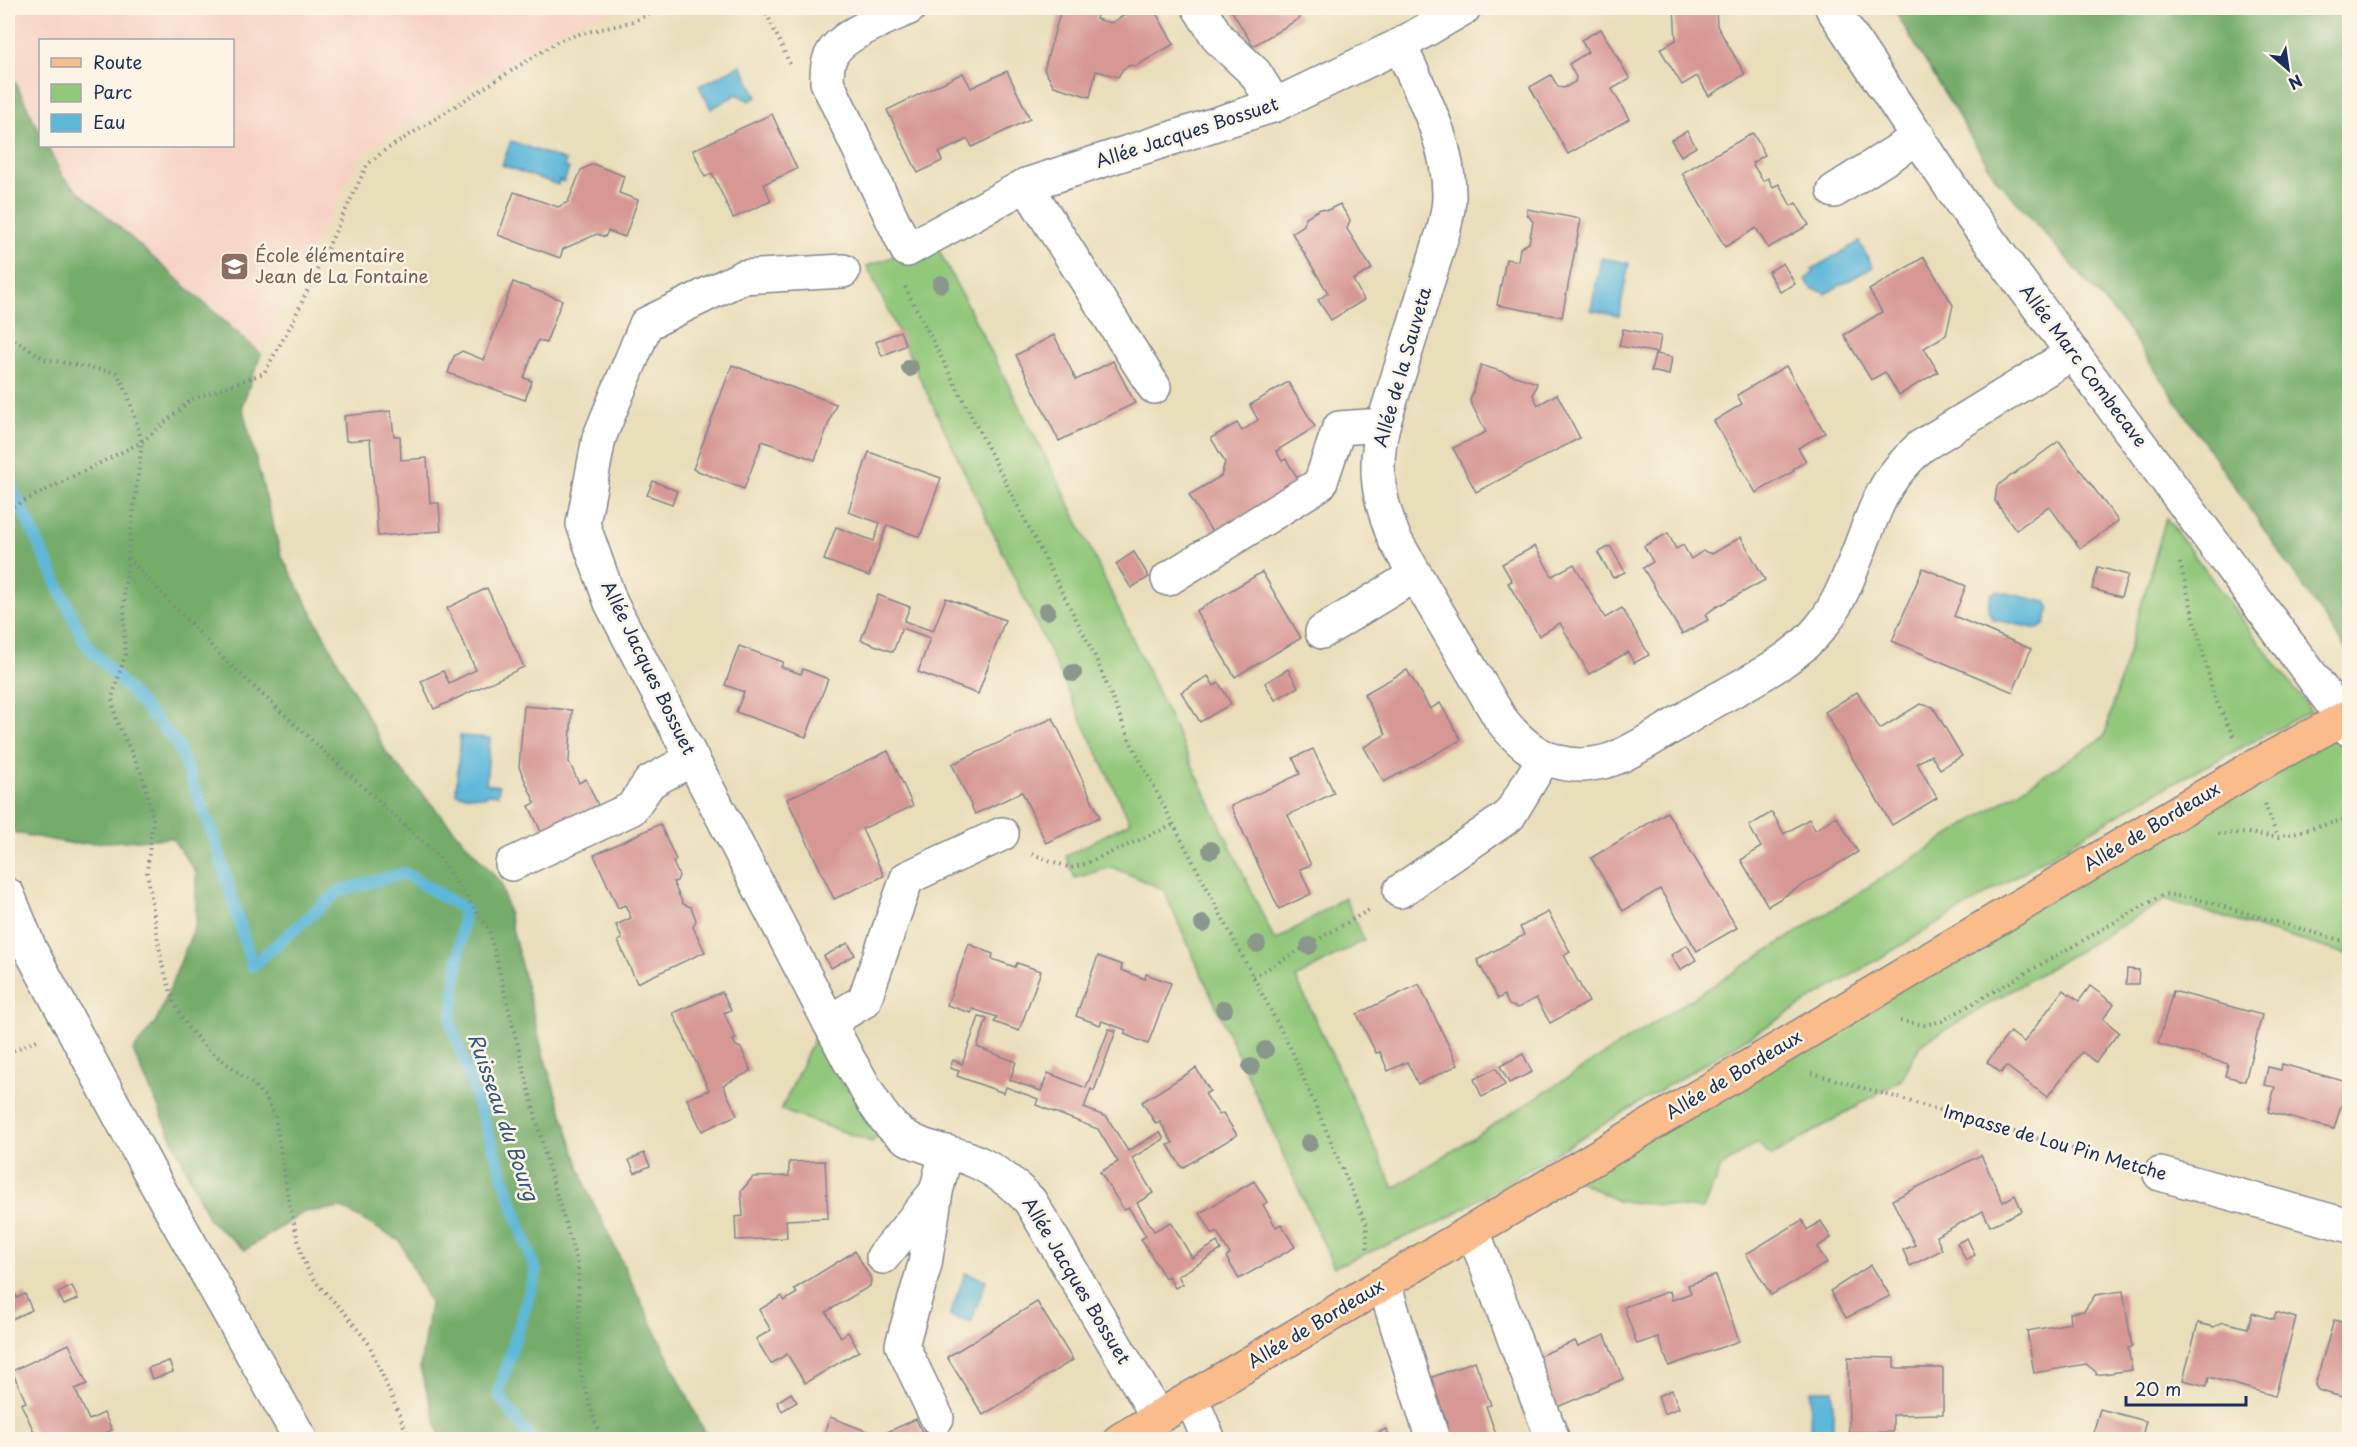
<svg xmlns="http://www.w3.org/2000/svg" width="2357" height="1447" font-family="'Playpen Sans',sans-serif">
	<rect width="100%" height="100%" fill="#fcf5e5"/>
	<filter id="ink" filterUnits="userSpaceOnUse"><feTurbulence type="fractalNoise" baseFrequency=".0167" numOctaves="2"/><feDisplacementMap in="SourceGraphic" scale="12" xChannelSelector="R" yChannelSelector="G"/><feConvolveMatrix kernelMatrix="1 2 1 2 8 2 1 2 1" color-interpolation-filters="sRGB"/></filter>
	<filter id="wash" filterUnits="userSpaceOnUse"><feTurbulence type="fractalNoise" baseFrequency=".008" numOctaves="4" result="noise"/><feDisplacementMap in="SourceGraphic" scale="24" xChannelSelector="R" yChannelSelector="G"/><feGaussianBlur stdDeviation="1.35" result="paint"/><feColorMatrix in="noise" values="0 0 0 0 0 0 0 0 0 0 0 0 0 0 0 0 0 1.4 0 .05"/><feComposite in="paint" operator="in"/></filter>
	<g filter="url(#wash)">
		<rect width="100%" height="100%" fill="#e9deba"/>
		<path fill="#f6d2c4" fill-rule="evenodd" d="M8 8H627L570 25 361 154 261 354 8 128ZM40 40H232V146H40Z"/>
		<g fill="#92c87a" stroke="#567c6c" stroke-width="1.5">
			<polygon points="932,237 1066,497 1275,941 1345,897 1364,940 1296,978 1394,1188 2104,737 2166,518 2311,711 2153,794 1441,1222 1334,1267 1163,889 1112,867 1075,878 1066,856 1130,822 867,266 890,258"/>
			<polygon points="2349,715 2349,955 2165,900 1921,1044 1901,1080 1772,1156 1757,1143 1721,1167 1703,1209 1618,1201 1567,1175"/>
			<polygon points="825,1015 888,1123 872,1142 781,1110"/>
		</g>
		<g fill="#75ac6a" stroke="#486e64" stroke-width="1.5">
			<polygon points="1893,8 2349,8 2349,654 2122,322 1995,177"/>
			<polygon points="8,67 40,133 40,146 47,146 63,177 261,354 242,406 281,555 388,755 501,883 543,1054 587,1190 708,1439 441,1439 420,1368 430,1303 400,1241 342,1208 304,1212 245,1250 209,1220 133,1051 157,1020 196,923 196,872 172,838 74,844 15,833 8,816"/>
		</g>
		<g fill="#5db8da" stroke="#3c749c" stroke-width="1.5">
			<polygon points="741,65 757,97 749,101 737,94 711,109 699,86"/>
			<polygon points="511,141 566,161 564,167 569,168 564,182 559,180 558,185 502,165"/>
			<path d="M1859 242 1873 267 1825 294 1823 291C1813 291 1810 288 1806 279L1814 272 1812 269Z"/>
			<polygon points="1601,258 1629,263 1619,316 1591,310"/>
			<polygon points="1997,591 2046,602 2050,608 2044,625 2038,629 1992,619 1988,609 1991,594"/>
			<polygon points="460,736 490,738 486,784 499,786 498,795 486,794 486,797 456,794"/>
			<polygon points="965,1273 986,1280 971,1323 950,1316"/>
			<polygon points="1811,1390 1833,1390 1833,1431 1810,1431"/>
		</g>
		<g fill="none" stroke-linecap="round" stroke-linejoin="round">
			<polyline stroke="#5db8da" stroke-width="12" points="8,479 85,643 176,742 215,840 252,966 339,891 404,873 464,909 451,1025 536,1272 498,1394 531,1440"/>
		</g>
		<g id="blocks">
			<g fill="#d79894">
				<polygon points="1072,8 1099,8 1096,19 1111,23 1137,8 1153,8 1174,44 1136,66 1130,65 1123,69 1118,77 1096,71 1090,97 1054,86 1044,70 1061,9 1071,12"/>
				<polygon points="1230,8 1293,8 1300,18 1253,46"/>
				<polygon points="1674,8 1716,8 1717,26 1745,74 1709,96 1697,76 1682,85 1660,49 1676,40"/>
				<polygon points="1601,29 1630,79 1612,89 1629,119 1568,154 1530,87 1551,75 1558,87 1564,88 1575,82 1576,77 1569,64 1588,52 1581,40"/>
				<polygon points="1007,71 1030,119 972,147 968,139 939,153 942,161 918,173 887,110 963,73 971,88"/>
				<polygon points="772,114 797,169 764,184 771,201 733,218 712,173 705,177 693,150"/>
				<polygon points="1687,131 1696,147 1681,156 1671,140"/>
				<polygon points="1753,133 1765,155 1752,163 1763,181 1768,178 1773,187 1779,184 1791,206 1796,203 1809,225 1768,248 1756,228 1725,247 1682,173"/>
				<polygon points="593,164 624,176 619,193 638,200 625,237 608,231 605,237 597,234 563,249 560,258 498,235 514,192 558,207 568,202 581,170"/>
				<polygon points="1340,204 1350,220 1347,229 1372,269 1353,280 1364,300 1331,320 1318,300 1328,293 1292,233 1304,225 1306,217 1320,209 1328,210"/>
				<polygon points="1527,209 1581,219 1562,317 1497,305 1506,259 1518,261 1520,248 1529,243 1533,222 1527,214"/>
				<polygon points="1924,257 1953,305 1946,335 1924,348 1938,372 1899,395 1885,372 1871,380 1844,335 1882,312 1869,290"/>
				<polygon points="1783,263 1795,284 1780,292 1768,272"/>
				<polygon points="513,282 562,300 546,343 538,340 524,378 532,381 525,400 448,373 454,356 462,351 484,360"/>
				<polygon points="1623,329 1661,336 1658,353 1619,346"/>
				<polygon points="900,331 906,345 882,356 876,342"/>
				<polygon points="1054,335 1076,380 1113,361 1135,403 1059,441 1016,355"/>
				<polygon points="1655,354 1672,357 1669,375 1651,371"/>
				<polygon points="732,365 836,404 815,460 762,441 744,489 693,469"/>
				<polygon points="1481,365 1537,383 1533,395 1538,405 1557,394 1580,438 1476,492 1453,448 1486,432 1470,401"/>
				<polygon points="1786,366 1825,433 1798,448 1806,461 1793,469 1794,471 1756,493 1714,421 1742,404 1737,395"/>
				<polygon points="1288,382 1315,427 1276,451 1282,461 1286,459 1300,482 1213,534 1189,495 1221,476 1225,462 1211,438 1237,423 1242,431 1258,420 1250,405"/>
				<polygon points="391,411 394,436 400,436 401,460 427,458 430,503 439,503 441,531 378,536 370,439 346,441 344,416"/>
				<polygon points="2059,441 2118,521 2080,548 2049,506 2016,530 1995,501 1997,486"/>
				<polygon points="869,452 941,478 920,537 887,525 869,576 824,560 836,527 874,541 880,523 848,512"/>
				<polygon points="653,481 677,491 672,504 647,495"/>
				<polygon points="1668,533 1676,549 1683,545 1691,559 1703,551 1712,554 1741,537 1765,580 1716,607 1705,615 1708,620 1682,634 1643,568 1653,562 1644,546"/>
				<polygon points="1535,546 1552,576 1574,564 1605,618 1622,608 1649,655 1634,663 1628,652 1589,674 1560,623 1539,636 1508,583 1512,581 1502,564"/>
				<polygon points="1610,546 1625,572 1613,578 1598,553"/>
				<polygon points="1134,552 1149,577 1131,588 1116,564"/>
				<polygon points="2098,567 2128,575 2121,597 2092,589"/>
				<polygon points="1923,568 1966,586 1954,616 2031,649 2013,692 1892,641"/>
				<polygon points="1262,572 1301,638 1235,677 1196,611"/>
				<polygon points="487,588 524,667 434,709 421,681 443,671 449,683 476,670 447,608"/>
				<polygon points="878,595 910,607 904,621 933,631 946,598 1005,620 978,694 918,672 930,638 902,628 893,652 861,640"/>
				<polygon points="739,646 783,662 781,667 801,674 803,669 828,679 806,737 736,712 744,692 725,685"/>
				<polygon points="1288,669 1298,687 1275,700 1265,683"/>
				<polygon points="1407,670 1430,709 1440,703 1461,740 1384,782 1364,747 1386,734 1364,694"/>
				<polygon points="1208,676 1214,686 1219,683 1231,704 1200,722 1181,692"/>
				<polygon points="1857,692 1880,729 1920,704 1933,707 1962,756 1940,769 1931,755 1917,763 1937,798 1892,825 1825,712"/>
				<polygon points="524,706 572,710 569,762 579,783 586,779 601,812 544,838 529,806 535,803 519,767"/>
				<polygon points="1053,718 1100,817 1046,843 1022,792 975,814 952,764"/>
				<polygon points="1313,749 1334,793 1288,815 1311,865 1300,869 1311,894 1279,909 1231,806 1300,774 1293,758"/>
				<polygon points="888,751 913,806 862,829 884,876 834,899 787,799"/>
				<polygon points="1667,812 1737,928 1697,951 1660,889 1623,911 1591,858"/>
				<polygon points="1772,812 1784,834 1809,819 1815,830 1836,816 1858,852 1768,906 1741,860 1761,847 1749,826"/>
				<polygon points="660,824 676,860 673,862 679,876 677,881 673,882 683,904 691,907 696,920 693,927 705,952 637,983 618,941 622,939 616,925 631,918 625,905 618,908 594,855"/>
				<polygon points="1548,912 1570,952 1564,955 1589,1002 1550,1023 1536,998 1518,1008 1509,1005 1504,995 1498,999 1477,960 1524,935 1520,927"/>
				<polygon points="848,943 855,955 831,968 824,956"/>
				<polygon points="969,944 993,954 992,959 1015,967 1017,963 1041,971 1019,1031 994,1022 997,1017 973,1009 971,1013 947,1005"/>
				<polygon points="1687,945 1696,960 1680,970 1671,955"/>
				<polygon points="1098,956 1122,965 1121,970 1145,979 1146,974 1171,983 1148,1044 1124,1034 1126,1030 1102,1021 1100,1025 1076,1016"/>
				<polygon points="2127,969 2139,970 2138,984 2126,984"/>
				<polygon points="1419,984 1458,1065 1418,1084 1407,1062 1388,1071 1380,1052 1376,1053 1357,1014"/>
				<polygon points="2090,986 2114,1004 2103,1019 2119,1032 2096,1062 2082,1052 2047,1097 2006,1066 2001,1073 1987,1062 2010,1032 2024,1042 2063,990 2079,1001"/>
				<polygon points="2173,991 2262,1015 2245,1081 2225,1076 2228,1064 2158,1044"/>
				<polygon points="722,992 731,1010 724,1013 736,1039 733,1040 736,1046 741,1048 751,1071 723,1085 737,1115 702,1131 687,1099 709,1090 673,1013"/>
				<polygon points="979,1017 987,1019 977,1047 1016,1062 1010,1080 1041,1091 1048,1073 1086,1088 1109,1029 1116,1031 1094,1091 1091,1089 1084,1108 1107,1117 1128,1151 1160,1132 1164,1139 1132,1158 1153,1193 1137,1203 1154,1231 1171,1222 1192,1258 1217,1242 1221,1250 1178,1276 1183,1284 1175,1288 1168,1276 1165,1278 1141,1239 1146,1236 1129,1208 1124,1210 1100,1172 1118,1162 1098,1129 1036,1105 1038,1099 1006,1087 1004,1093 965,1079 957,1076 959,1071 950,1068 953,1060 962,1064"/>
				<polygon points="1523,1054 1532,1072 1509,1083 1500,1066"/>
				<polygon points="2282,1064 2347,1082 2345,1088 2349,1089 2349,1108 2341,1106 2334,1129 2268,1112 2275,1087 2264,1085 2268,1067 2281,1070"/>
				<polygon points="1196,1068 1210,1091 1205,1094 1219,1115 1223,1113 1237,1135 1182,1168 1168,1145 1173,1143 1160,1122 1156,1124 1142,1102"/>
				<polygon points="1496,1068 1505,1085 1482,1097 1474,1079"/>
				<polygon points="644,1153 650,1166 635,1173 629,1160"/>
				<polygon points="1981,1155 2003,1202 2015,1195 2022,1211 1990,1226 1983,1211 1936,1236 1942,1250 1910,1266 1903,1250 1915,1245 1892,1200"/>
				<polygon points="825,1161 828,1218 786,1220 787,1238 736,1240 735,1217 743,1216 741,1191 753,1177 789,1176 789,1162"/>
				<polygon points="1254,1181 1267,1202 1263,1205 1276,1227 1281,1224 1295,1247 1239,1279 1226,1257 1230,1254 1217,1232 1213,1235 1200,1213"/>
				<polygon points="1802,1220 1807,1230 1821,1221 1831,1238 1817,1247 1827,1263 1771,1295 1746,1254"/>
				<polygon points="1967,1238 1975,1255 1966,1260 1957,1243"/>
				<polygon points="855,1251 871,1279 870,1286 826,1312 841,1337 848,1332 859,1351 805,1383 787,1354 771,1364 756,1339 771,1330 759,1310 782,1296 784,1301 797,1293 794,1289"/>
				<polygon points="1871,1265 1890,1296 1846,1318 1830,1291"/>
				<polygon points="1716,1275 1739,1341 1669,1366 1658,1337 1637,1344 1624,1307 1670,1291 1672,1300 1691,1293 1688,1285"/>
				<polygon points="8,1278 17,1298 25,1294 32,1310 8,1321"/>
				<polygon points="72,1286 78,1299 64,1305 58,1293"/>
				<polygon points="2123,1291 2132,1347 2128,1348 2132,1370 2096,1375 2096,1372 2086,1364 2034,1373 2027,1331 2071,1323 2070,1313 2084,1311 2095,1295"/>
				<polygon points="1037,1302 1073,1360 983,1415 947,1357"/>
				<polygon points="2276,1312 2296,1318 2275,1396 2209,1377 2207,1386 2183,1380 2198,1323 2214,1327 2223,1322 2248,1328 2252,1313 2274,1319"/>
				<polygon points="2334,1320 2349,1324 2349,1399 2318,1390 2315,1385"/>
				<polygon points="1605,1335 1623,1379 1555,1408 1534,1358 1575,1341 1578,1346"/>
				<polygon points="69,1344 87,1384 75,1389 89,1420 104,1413 112,1430 91,1440 38,1440 21,1404 26,1402 12,1371"/>
				<polygon points="1848,1357 1894,1358 1894,1368 1943,1368 1943,1414 1893,1415 1893,1432 1849,1432"/>
				<polygon points="169,1361 173,1372 152,1379 148,1368"/>
				<polygon points="1475,1361 1491,1405 1486,1406 1498,1440 1447,1440 1441,1425 1447,1423 1430,1378"/>
				<polygon points="1672,1390 1679,1408 1664,1414 1658,1396"/>
				<polygon points="791,1393 797,1402 782,1411 777,1402"/>
				<polygon points="2100,1409 2146,1421 2141,1440 2091,1440"/>
				<polygon points="830,1417 879,1436 916,1419 922,1432 940,1425 946,1440 822,1440"/>
				<polygon points="1386,1429 1391,1440 1364,1440"/>
			</g>
		</g>
	</g>
	<g filter="url(#ink)">
		<use href="#blocks" fill-opacity="0" stroke="#82868c" stroke-width="1.5"/>
		<g fill="none" stroke-linecap="round" stroke-linejoin="round">
			<defs>
				<g id="minor">
					<path d="M909 8C889 17 842 34 832 54 827 62 827 72 827 82L907 250 1026 185 1275 105 1400 45 1464 8"/>
					<polyline points="1199,8 1219,39 1255,73 1275,105"/>
					<polyline points="1832,8 1960,201 2331,702 2350,730"/>
					<path d="M1400 45C1421 93 1450 143 1449 197 1449 208 1446 219 1444 229L1383 425C1373 471 1378 497 1395 540L1500 718C1521 746 1547 766 1583 765 1594 764 1608 762 1618 757 1647 744 1674 725 1701 709 1739 686 1792 663 1820 628 1849 593 1861 535 1883 493 1892 475 1906 461 1920 447L2073 353"/>
					<polyline points="1026,185 1154,387"/>
					<polyline points="1834,191 1919,137"/>
					<path d="M843 271 743 277 646 324 599 438 583 524 611 603 850 1062C866 1087 879 1120 904 1136 924 1149 948 1151 970 1159 994 1169 1012 1182 1030 1201L1158 1417"/>
					<polyline points="1168,579 1320,484 1339,428 1383,425"/>
					<polyline points="1322,632 1415,575"/>
					<polyline points="512,864 631,809 650,782 692,759"/>
					<polyline points="1400,891 1509,816 1544,758"/>
					<polyline points="8,895 30,949 154,1180 301,1440"/>
					<polyline points="829,1022 864,1001 907,878 1002,834"/>
					<polyline points="2160,1174 2350,1226"/>
					<polyline points="1473,1231 1553,1440"/>
					<polyline points="883,1257 935,1193"/>
					<polyline points="1384,1284 1433,1440"/>
					<polyline points="1191,1398 1209,1440"/>
					<polyline points="937,1418 902,1345 925,1264 936,1192 946,1152"/>
				</g>
				<polyline id="major" points="1120,1440 2250,769 2350,715"/>
			</defs>
			<use href="#minor" stroke="#82868c" stroke-width="36"/>
			<use href="#major" stroke="#82868c" stroke-width="36"/>
			<g stroke="#82868c" stroke-width="4" stroke-dasharray="1.5 4.5" stroke-linecap="butt">
				<polyline points="764,8 790,64"/>
				<polyline points="905,287 1094,654 1131,743 1292,1051 1367,1226 1367,1251"/>
				<polyline points="8,330 13,339 45,359 117,373 127,392 142,442 124,590 125,655 112,698 116,720 143,777 153,818 147,872 162,964 174,1002 186,1025 205,1047 253,1084 266,1098 275,1117 289,1202 302,1257 308,1270 319,1286 345,1313 369,1344 410,1440"/>
				<path d="M8 509 142 442 191 400 264 373 291 325 367 165 384 151 557 42C587 27 633 29 657 8"/>
				<polyline points="128,558 225,660 439,857 489,930 548,1166 578,1265 580,1370 595,1422 602,1440"/>
				<polyline points="2180,563 2214,696 2233,736"/>
				<polyline points="2265,804 2277,836"/>
				<polyline points="2218,834 2249,833 2278,837 2350,818"/>
				<polyline points="1032,854 1071,868 1085,864 1173,825"/>
				<polyline points="1253,977 1369,910"/>
				<polyline points="1900,1021 1924,1025 1942,1021 2164,894 2197,899 2350,943"/>
				<polyline points="8,1053 37,1040"/>
				<polyline points="1812,1073 2125,1164"/>
			</g>
			<use href="#minor" stroke="#fff" stroke-width="33"/>
			<use href="#major" stroke="#f9bc8a" stroke-width="33"/>
		</g>
		<g fill="#8c978c">
			<circle cx="941" cy="284" r="9"/>
			<circle cx="910" cy="368" r="9"/>
			<circle cx="1047" cy="611" r="9"/>
			<circle cx="1073" cy="673" r="9"/>
			<circle cx="1211" cy="850" r="9"/>
			<circle cx="1203" cy="924" r="9"/>
			<circle cx="1257" cy="944" r="9"/>
			<circle cx="1309" cy="946" r="9"/>
			<circle cx="1224" cy="1009" r="9"/>
			<circle cx="1265" cy="1050" r="9"/>
			<circle cx="1251" cy="1067" r="9"/>
			<circle cx="1309" cy="1143" r="9"/>
		</g>
	</g>
	<defs>
		<symbol id="school-square" viewBox="-11 -11 22 22"><rect x="-9" y="-9" width="18" height="18" rx="4" fill="#8d6e63" stroke="#fcf5e5"/><path d="M0-5L7-2L0 1L-7-2ZM-4 1L0 2.5L4 1V4Q0 6-4 4Z" fill="#fff"/></symbol>
	</defs>
	<g fill-rule="evenodd">
		<use href="#school-square" x="218" y="250" width="33" height="33"/>
	</g>
	<g text-anchor="middle" stroke-width="5" stroke-linejoin="round" paint-order="stroke">
		<g font-size="18" fill="#1b2f5e" stroke="#fcf5e5">
			<text transform="translate(1187 133) rotate(-18)" y="6">Allée Jacques Bossuet</text>
			<text transform="translate(2083 366) rotate(53)" y="6">Allée Marc Combecave</text>
			<text transform="translate(1403 367) rotate(-74)" y="6">Allée de la Sauveta</text>
			<text transform="translate(648 668) rotate(64)" y="6">Allée Jacques Bossuet</text>
			<text transform="translate(2152 827) rotate(-31)" y="6">Allée de Bordeaux</text>
			<text transform="translate(1734 1075) rotate(-31)" y="6">Allée de Bordeaux</text>
			<text transform="translate(2055 1143) rotate(16)" y="6">Impasse de Lou Pin Metche</text>
			<text transform="translate(1076 1281) rotate(59)" y="6">Allée Jacques Bossuet</text>
			<text transform="translate(1316 1324) rotate(-31)" y="6">Allée de Bordeaux</text>
		</g>
		<g font-size="18" fill="#785e54" stroke="#fcf5e5" text-anchor="start">
			<text x="255" y="262">École élémentaire<tspan x="255" dy="21">Jean de La Fontaine</tspan></text>
		</g>
		<g font-size="20" font-style="italic" fill="#2f5883" stroke="#fcf5e5">
			<text transform="translate(503 1117) rotate(71)" y="7">Ruisseau du Bourg</text>
		</g>
	</g>
	<rect width="2357" height="1447" fill="none" stroke="#fcf5e5" stroke-width="30"/>
	<rect x="39" y="39" width="195" height="108" fill="#fcf5e5" stroke="#a2a6af" stroke-width="1.5"/>
	<rect x="51" y="58" width="30" height="9" fill="#f9bc8a" stroke="#a2a6af" stroke-width="1.5"/>
	<text x="93" y="69" font-size="18" fill="#1b2f5e">Route</text>
	<rect x="51" y="84" width="30" height="18" fill="#92c87a" stroke="#a2a6af" stroke-width="1.5"/>
	<text x="93" y="99" font-size="18" fill="#1b2f5e">Parc</text>
	<rect x="51" y="114" width="30" height="18" fill="#5db8da" stroke="#a2a6af" stroke-width="1.5"/>
	<text x="93" y="129" font-size="18" fill="#1b2f5e">Eau</text>
	<g transform="translate(2288 69) rotate(151)" stroke="#fcf5e5" stroke-width="4.5" paint-order="stroke">
	<path d="M0-4.5L10 22L0 15L-10 22Z" fill="#1b2f5e"/>
	<text y="-9" font-size="16" font-weight="bold" text-anchor="middle" fill="#1b2f5e">N</text>
	</g>
	<path d="M2126 1396v9h120v-9" fill="none" stroke="#1b2f5e" stroke-width="3"/>
	<text x="2135" y="1396" font-size="18" fill="#1b2f5e" stroke="#fcf5e5" stroke-width="4.5" paint-order="stroke">20 m</text>
</svg>
